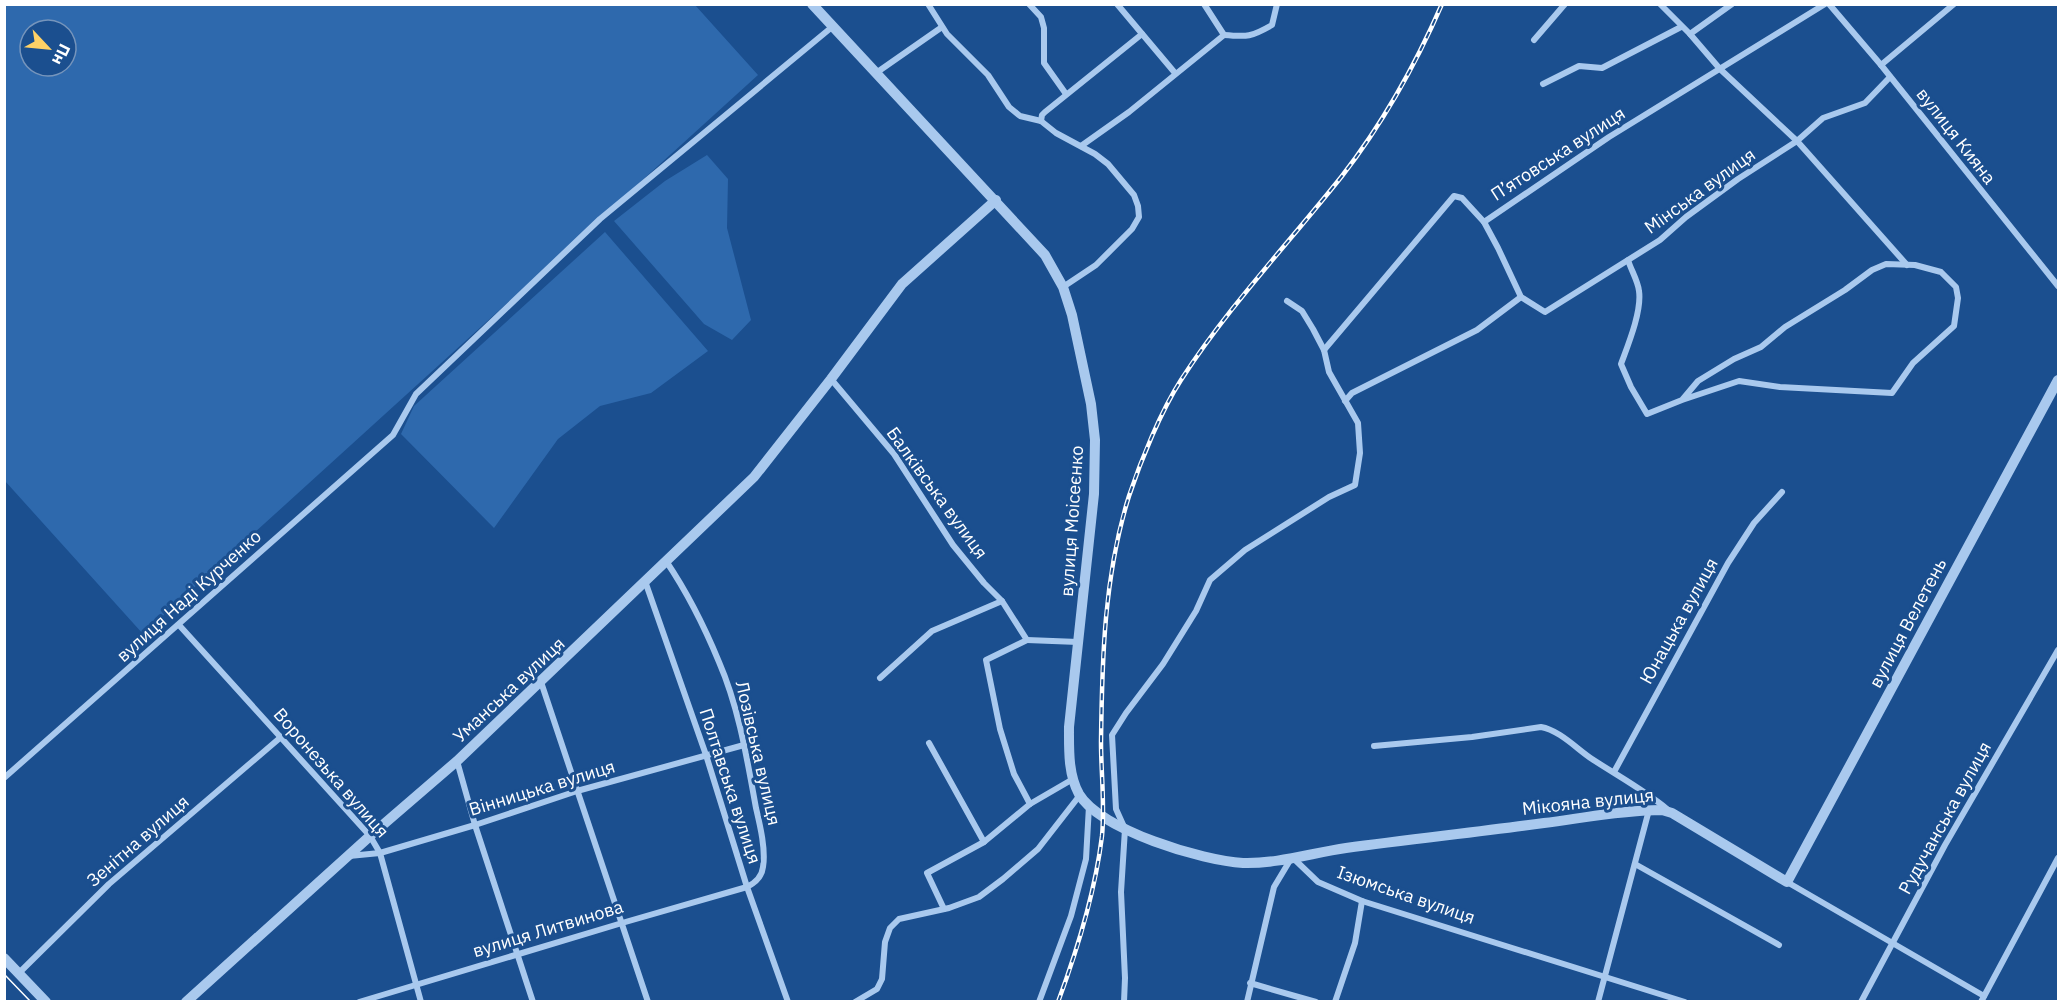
<svg xmlns="http://www.w3.org/2000/svg" width="2063" height="1006" font-family="'IBM Plex Sans',sans-serif">
	<rect width="100%" height="100%" fill="#1b4f8f"/>
	<g fill="#2e69ad" fill-rule="evenodd">
		<path d="M5 5H695L758 75 143 634 5 481ZM30 30H66V66H30Z"/>
		<polygon points="707,155 728,179 727,228 751,320 732,340 704,324 614,221 665,181"/>
		<polygon points="605,232 708,351 651,393 600,406 558,439 494,528 401,434 414,406"/>
	</g>
	<g fill="none" stroke-linecap="round" stroke-linejoin="round">
		<g stroke="#a9c9ee" stroke-width="6">
			<polyline points="928,4 947,34 988,75 1009,107 1020,116 1041,121 1056,133 1095,154 1108,164 1134,195 1138,206 1139,217 1132,229 1096,265 1063,287"/>
			<polyline points="1029,4 1041,17 1044,28 1044,63 1066,94"/>
			<polyline points="1117,4 1175,73"/>
			<polyline points="1204,4 1224,35"/>
			<polyline points="1660,4 1690,34 1720,69 1797,141 1907,265"/>
			<polyline points="1829,4 1881,65 2058,286"/>
			<polyline points="1690,34 1732,4"/>
			<path d="M1224 35C1248 37 1251 37 1272 25L1277 4"/>
			<polyline points="1534,40 1565,4"/>
			<polyline points="1881,65 1954,4"/>
			<polyline points="876,73 942,27"/>
			<polyline points="1543,84 1579,66 1602,68 1681,27"/>
			<polyline points="1041,121 1042,115 1045,112 1142,34"/>
			<polyline points="1081,146 1129,112 1224,35"/>
			<polyline points="1484,222 1609,137 1825,4"/>
			<path d="M1628 260C1631 270 1638 281 1639 291 1642 311 1628 345 1621 364L1631 387 1647 414 1682 400 1698 381 1734 359 1761 347 1785 327 1845 290 1872 270 1886 264 1915 265 1941 272 1956 287 1958 298 1954 326 1913 363 1892 393 1780 387 1739 381 1682 400"/>
			<polyline points="1324,350 1454,196 1462,198 1484,222 1498,248 1521,297 1545,312 1660,240 1686,217 1738,179 1797,141 1823,118 1865,103 1890,77"/>
			<polyline points="831,379 894,454 953,545 984,583 1002,601 1027,640 986,660 1000,729 1014,774 1030,804"/>
			<polyline points="1345,401 1352,393 1477,330 1521,297"/>
			<polyline points="645,581 706,755 747,887 788,1002"/>
			<polyline points="179,625 370,836 380,853 421,1002"/>
			<polyline points="1027,640 1078,642"/>
			<polyline points="880,678 932,631 1002,601"/>
			<polyline points="541,682 648,1002"/>
			<polyline points="929,743 984,842"/>
			<path d="M1374 746 1472 737 1541 727C1559 730 1577 749 1592 759 1618 776 1644 790 1667 809"/>
			<polyline points="457,761 475,825 533,1002"/>
			<polyline points="1614,772 1728,563 1754,523 1782,492"/>
			<polyline points="4,778 393,435 416,394 600,219 832,27"/>
			<polyline points="349,856 380,853 475,825 577,791 744,745"/>
			<polyline points="1635,864 1779,945"/>
			<polyline points="1787,882 1984,996"/>
			<polyline points="944,909 927,873 984,842 1030,804 1073,779"/>
			<polyline points="19,973 109,884 281,737"/>
			<polyline points="1250,983 1316,1002"/>
			<path d="M359 1002 622 923 747 887C755 883 762 877 763 867 766 850 760 825 756 808 747 759 739 708 719 662 705 628 687 592 666 561"/>
			<polyline points="855,1002 877,989 882,979 885,942 890,928 899,919 949,908 979,897 1003,879 1038,849 1080,795"/>
			<polyline points="1039,1002 1071,916 1086,859 1089,806"/>
			<polyline points="1124,1002 1125,978 1121,892 1125,829 1116,809 1112,735 1126,713 1163,664 1196,611 1210,580 1245,550 1329,497 1355,485 1360,453 1358,423 1329,372 1324,350 1313,329 1302,311 1287,301"/>
			<polyline points="1247,1002 1274,887 1292,857 1318,882 1362,901 1685,1002"/>
			<polyline points="1335,1002 1355,943 1362,901"/>
			<polyline points="1598,1002 1649,810"/>
			<polyline points="1861,1002 1945,845 2058,650"/>
			<polyline points="1981,1002 2058,858"/>
		</g>
		<g stroke="#a9c9ee" stroke-width="10">
			<path d="M812 4 1045 255 1063 287 1072 315 1091 404 1095 440 1094 494 1069 727C1069 750 1068 774 1079 794 1100 830 1203 861 1243 863 1277 864 1312 853 1346 848 1412 839 1478 832 1544 823 1583 818 1623 810 1662 810L1672 813 1787 882 2058 380"/>
			<polyline points="4,958 46,1002"/>
			<polyline points="186,1002 370,836 457,761 754,477 831,379 902,284 996,200"/>
		</g>
		<polyline stroke="#fff" stroke-width="1.5" points="4,974 31,1002"/>
		<defs>
			<path id="rail" d="M1058 1002C1078 948 1095 893 1102 836 1105 805 1101 773 1101 742 1102 659 1104 576 1129 496 1141 460 1161 411 1181 380 1228 307 1288 244 1342 176 1383 123 1415 66 1442 4"/>
		</defs>
		<use href="#rail" stroke="#fff" stroke-width="4.5"/>
		<use href="#rail" stroke="#1b4f8f" stroke-width="2" stroke-dasharray="7" stroke-linecap="butt"/>
	</g>
	<g text-anchor="middle" stroke-width="6" stroke-linejoin="round" paint-order="stroke">
		<g font-size="18" fill="#fff" stroke="#1b4f8f">
			<text transform="translate(1956 136) rotate(52)" y="6">вулиця Кияна</text>
			<text transform="translate(1558 154) rotate(-33)" y="6">П’ятовська вулиця</text>
			<text transform="translate(1700 191) rotate(-36)" y="6">Мінська вулиця</text>
			<text transform="translate(937 493) rotate(54)" y="6">Балківська вулиця</text>
			<text transform="translate(1072 521) rotate(-86)" y="6">вулиця Моісеєнко</text>
			<text transform="translate(189 596) rotate(-42)" y="6">вулиця Наді Курченко</text>
			<text transform="translate(1679 621) rotate(-61)" y="6">Юнацька вулиця</text>
			<text transform="translate(1908 623) rotate(-62)" y="6">вулиця Велетень</text>
			<text transform="translate(509 690) rotate(-43)" y="6">Уманська вулиця</text>
			<text transform="translate(758 753) rotate(77)" y="6">Лозівська вулиця</text>
			<text transform="translate(331 773) rotate(49)" y="6">Воронезька вулиця</text>
			<text transform="translate(730 786) rotate(72)" y="6">Полтавська вулиця</text>
			<text transform="translate(542 788) rotate(-17)" y="6">Вінницька вулиця</text>
			<text transform="translate(1588 802) rotate(-6)" y="6">Мікояна вулиця</text>
			<text transform="translate(1945 818) rotate(-61)" y="6">Рудучанська вулиця</text>
			<text transform="translate(138 841) rotate(-41)" y="6">Зенітна вулиця</text>
			<text transform="translate(1406 895) rotate(19)" y="6">Ізюмська вулиця</text>
			<text transform="translate(548 929) rotate(-17)" y="6">вулиця Литвинова</text>
		</g>
	</g>
	<rect width="2063" height="1006" fill="none" stroke="#ffffff" stroke-width="12"/>
	<g transform="translate(48 48) rotate(116)"><circle r="28" fill="#1b4f8f" stroke="#7695bc" stroke-width="1.5"/>
	<path d="M0-4.5L10 22L0 15L-10 22Z" fill="#ffd166"/>
	<text y="-9" font-size="16" font-weight="bold" text-anchor="middle" fill="#ffffff">Пн</text>
	</g>
</svg>
